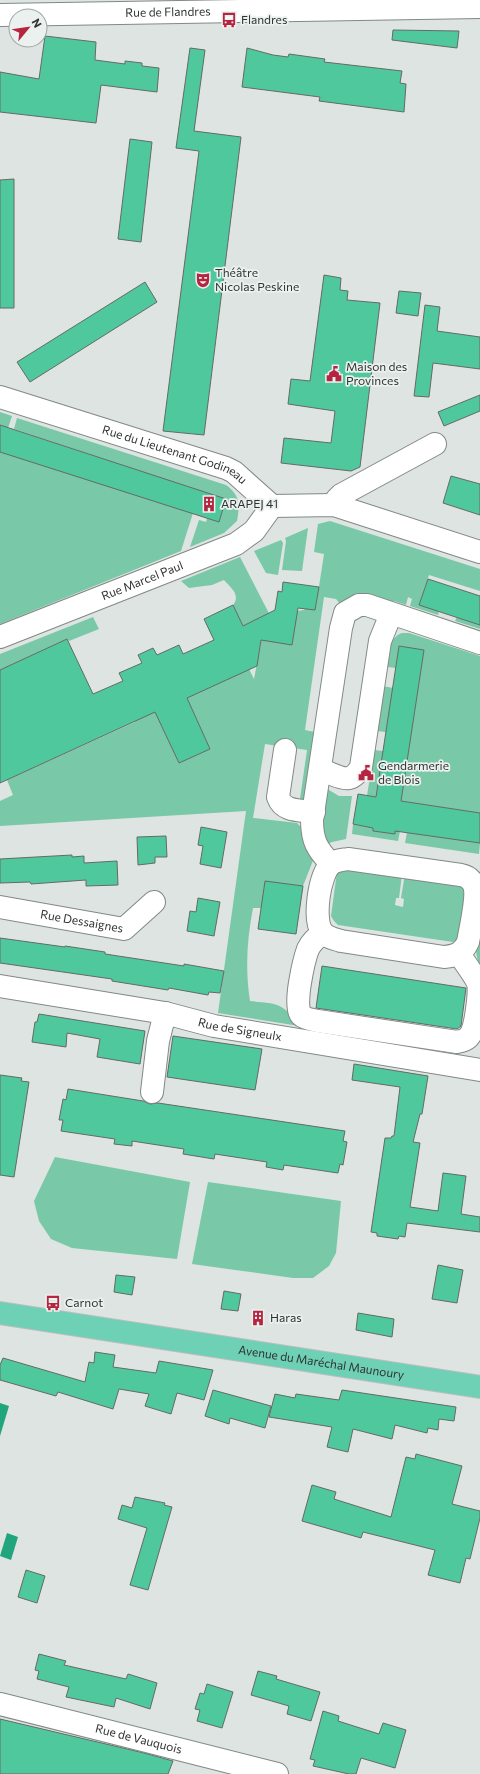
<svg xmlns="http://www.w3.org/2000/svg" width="480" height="1774" font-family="Commissioner,sans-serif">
	<rect width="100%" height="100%" fill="#dde4e1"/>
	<g fill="#79c8a8">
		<polygon points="0,412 12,416 8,428 0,425"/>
		<path d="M17 418 226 485C240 495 240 505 237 521L224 533 190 547 199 520 206 522 207 518 219 522 226 499 200 491 181 551 0 624V452L194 489 14 429Z"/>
		<path d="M330 521 480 569V591L429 575 419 605 439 611 438 615 410 606 412 599 408 597 406 605 394 601 392 606 341 605 336 599 324 597 305 730 319 733 307 800 300 799 307 750 265 744 253 818 297 823 302 828 314 858 303 886 261 908H253C247 939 245 969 250 1001 279 1004 282 1002 299 1026L218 1013 246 811 0 826V801L13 795 7 780 135 722 128 706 148 697 179 763 210 749 180 683 249 669 254 679 261 643 256 620 243 626 233 605C241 595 231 588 224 580L212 585 189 588 181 581 240 557 275 625 292 645 297 611 304 610 308 605 316 606 324 554 314 552 318 524Z"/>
		<polygon points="308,528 302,571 282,570 286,541 285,538"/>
		<polygon points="281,540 283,543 278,575 266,573 254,551"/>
		<polygon points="93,617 99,629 69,641 67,639 0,670 0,654"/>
		<polygon points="457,617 480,625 480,629 455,621"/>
		<path d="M402 633H409L480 656V813L401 801 424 650 399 646 396 668 387 667C389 654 388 638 402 633Z"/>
		<polygon points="383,686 393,688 386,732 376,731"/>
		<polygon points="374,750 383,751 376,797 367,796"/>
		<polygon points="324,787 339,796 352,796 346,839 332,842 324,846 321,839"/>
		<polygon points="353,824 373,828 373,831 394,834 395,831 400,831 398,841 352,834"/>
		<polygon points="439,824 480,843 479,854 405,843 407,832 437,837"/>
		<polygon points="341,868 402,874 399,898 396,898 395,905 403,907 404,899 401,898 405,874 460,882 468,891 458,940 453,942 338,925 334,921 331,916 337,872"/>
		<path d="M480 920V966C473 951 477 936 480 920Z"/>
		<polygon points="55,1157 190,1182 177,1259 72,1248 51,1239 39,1221 34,1201"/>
		<polygon points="208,1182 341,1201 336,1253 329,1266 313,1278 293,1278 192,1264"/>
	</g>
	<g fill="#20a57c">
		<polygon points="0,1403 9,1406 0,1436"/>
		<polygon points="7,1533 18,1537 11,1560 0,1556"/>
	</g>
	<g fill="#50c89e" stroke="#646a67">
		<polygon points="393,30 459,31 457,48 392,40"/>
		<polygon points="45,36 96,42 95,60 125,64 125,61 142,63 142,66 159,68 157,92 101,85 96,123 0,112 0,72 39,79"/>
		<polygon points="190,48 205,50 194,131 241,137 204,435 163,431 199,151 176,148"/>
		<polygon points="247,48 273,55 288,57 289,54 325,59 324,62 402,71 400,83 406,84 404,112 319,101 320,97 242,87"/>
		<polygon points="130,139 152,142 141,242 118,239"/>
		<polygon points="14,179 14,308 0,308 0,180"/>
		<polygon points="324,275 341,278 340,290 348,291 347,300 380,303 360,467 351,471 281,463 284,438 331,443 335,411 288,404 291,379 310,381"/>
		<polygon points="145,282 157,302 30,382 17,362"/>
		<polygon points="399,291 421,293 418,316 396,313"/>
		<polygon points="425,305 440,307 437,331 480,337 480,369 433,363 429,397 414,396"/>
		<polygon points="480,395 480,411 444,426 438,412"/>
		<polygon points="0,425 226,499 219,522 0,452"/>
		<polygon points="451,476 480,484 480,515 443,503"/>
		<polygon points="428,579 480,596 480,625 419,605"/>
		<polygon points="283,582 319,587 315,610 298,608 292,645 261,640 257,666 187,698 210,749 179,763 155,712 0,783 0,670 67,639 93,694 123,681 119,673 142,663 138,655 153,648 157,655 179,645 183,654 214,640 204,619 233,605 243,626 275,610 278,591 282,592"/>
		<polygon points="399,646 424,650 401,801 480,813 480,843 395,831 395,834 373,831 373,828 353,824 358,794 376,797"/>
		<polygon points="201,827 227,832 221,868 200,864 203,846 198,845"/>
		<polygon points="166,836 167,857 155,857 155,863 138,865 137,837"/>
		<polygon points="72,855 72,857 84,856 84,863 117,861 118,885 86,886 86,880 31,884 30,882 0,883 0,859"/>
		<polygon points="265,881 303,886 296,934 258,929"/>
		<polygon points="198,898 220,902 214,936 187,931 190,911 196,912"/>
		<polygon points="0,938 65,947 65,946 105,952 105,954 184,966 184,964 224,971 220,993 209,992 208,995 169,988 168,990 112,981 112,979 0,963"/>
		<polygon points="322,966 466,988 461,1026 457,1029 316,1008"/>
		<polygon points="39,1014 145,1031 140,1064 97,1057 100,1039 67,1033 66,1047 32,1042 35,1022 37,1022"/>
		<polygon points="173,1036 262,1049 255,1090 167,1077"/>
		<polygon points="354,1064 428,1076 422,1114 420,1114 413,1142 420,1143 410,1207 438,1211 443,1173 466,1176 461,1214 480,1217 480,1232 407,1223 405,1237 399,1236 398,1239 377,1236 377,1233 371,1232 385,1138 391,1138 392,1136 394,1136 400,1087 352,1080"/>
		<polygon points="0,1075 22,1078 21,1081 29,1082 14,1177 0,1175"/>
		<polygon points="68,1089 143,1101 150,1104 158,1103 345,1131 343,1141 347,1142 343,1165 340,1164 338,1173 284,1165 283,1170 266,1167 267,1162 215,1154 214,1159 183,1154 184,1149 132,1141 132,1146 114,1144 115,1139 61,1131 63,1120 59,1120 63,1099 66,1100"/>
		<polygon points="438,1265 463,1270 457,1303 432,1299"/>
		<polygon points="116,1275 135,1277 132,1295 114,1292"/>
		<polygon points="224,1291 241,1294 238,1311 221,1309"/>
		<polygon points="358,1313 394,1319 392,1337 356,1330"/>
		<polygon points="95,1352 115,1355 113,1367 156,1373 159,1361 213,1370 204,1400 177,1393 171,1414 145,1406 149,1394 119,1389 113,1409 58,1392 56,1396 0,1380 0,1365 3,1358 85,1382 89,1362 94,1363"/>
		<polygon points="213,1390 271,1406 265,1428 230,1418 229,1424 205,1416"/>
		<polygon points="342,1390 456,1407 454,1421 439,1419 438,1430 428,1428 427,1433 395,1425 392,1439 353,1429 348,1452 327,1447 332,1427 269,1417 275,1394 295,1398 296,1394 339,1400"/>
		<polygon points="416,1454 462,1466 452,1504 480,1511 480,1518 470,1559 466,1558 460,1583 428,1575 435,1550 363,1532 361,1538 302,1521 312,1485 336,1492 334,1499 391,1517 406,1457 415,1459"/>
		<polygon points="135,1497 165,1503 164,1505 172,1507 148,1590 130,1585 147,1528 118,1519 122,1505 132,1508"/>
		<polygon points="26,1570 45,1576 37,1603 18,1597"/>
		<polygon points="39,1654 66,1661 64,1665 126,1679 128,1674 157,1683 150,1709 116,1698 114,1707 66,1697 69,1687 37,1679 39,1671 35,1670"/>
		<polygon points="258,1671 277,1676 276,1679 320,1692 311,1721 287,1714 289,1706 251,1695"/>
		<polygon points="207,1684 233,1692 222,1728 197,1721 200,1710 195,1709 200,1693 204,1694"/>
		<polygon points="323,1711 339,1716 338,1721 379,1734 383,1723 406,1730 395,1768 361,1758 356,1774 349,1774 313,1766 315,1760 310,1759"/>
		<polygon points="0,1719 144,1753 173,1761 168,1774 0,1774"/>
	</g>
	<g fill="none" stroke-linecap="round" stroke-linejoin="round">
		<defs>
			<g id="minor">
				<path id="s1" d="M0 15 480 7"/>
				<path id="s2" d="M0 397 226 468 234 472 272 506 334 505 480 552"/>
				<polyline points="334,505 337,499 341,495 435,444"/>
				<path id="s3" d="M0 637 236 544 254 531 272 506"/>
				<path d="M285 750 278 797C283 812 300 810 314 812"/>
				<path d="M320 770C337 774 349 788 361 767L380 641 391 614"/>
				<path d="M348 859 461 875C466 876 470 878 473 883 479 893 470 930 468 942 463 953 456 956 444 957L341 941C335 939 327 938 322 932 313 919 319 875 331 864 336 860 342 860 348 859Z"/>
				<path d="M331 864C317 849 312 841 312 820L341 628 345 613 359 605H367L480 643"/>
				<path id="s4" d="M0 907 124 929 154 902"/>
				<path d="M323 933C317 937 312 941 308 949 304 960 293 1006 301 1015 305 1019 313 1020 318 1021L457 1042C462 1041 467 1040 470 1035 476 1027 480 992 478 983 473 973 465 963 459 954"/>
				<path id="s5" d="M0 986 165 1013 214 1026 480 1070"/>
				<polyline points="152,1092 158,1041 165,1013"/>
				<path id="s6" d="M0 1704 277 1774"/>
			</g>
			<g id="major">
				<path id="s7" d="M0 1313 480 1387"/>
			</g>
		</defs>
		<use href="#minor" stroke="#828986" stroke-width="24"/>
		<use href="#major" stroke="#bdbebd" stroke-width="24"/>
		<use href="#minor" stroke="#fff" stroke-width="22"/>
		<use href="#major" stroke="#6ed0b5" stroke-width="22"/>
	</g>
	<defs>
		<symbol id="bus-bare" viewBox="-9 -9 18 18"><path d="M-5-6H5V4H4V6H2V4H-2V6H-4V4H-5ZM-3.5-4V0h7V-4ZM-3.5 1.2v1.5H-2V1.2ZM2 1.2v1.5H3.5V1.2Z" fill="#b62440" stroke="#eaf1ee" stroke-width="2.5" paint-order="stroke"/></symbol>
		<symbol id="theatre-bare" viewBox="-9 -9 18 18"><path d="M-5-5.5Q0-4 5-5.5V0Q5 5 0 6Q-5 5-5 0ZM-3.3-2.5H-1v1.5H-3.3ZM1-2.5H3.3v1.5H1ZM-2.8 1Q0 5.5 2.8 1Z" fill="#b62440" stroke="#eaf1ee" stroke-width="2.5" paint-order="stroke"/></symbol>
		<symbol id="civic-bare" viewBox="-9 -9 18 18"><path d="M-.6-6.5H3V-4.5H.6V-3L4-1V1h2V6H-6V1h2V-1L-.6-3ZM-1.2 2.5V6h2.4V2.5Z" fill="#b62440" stroke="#eaf1ee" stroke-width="2.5" paint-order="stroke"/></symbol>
		<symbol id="building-bare" viewBox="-9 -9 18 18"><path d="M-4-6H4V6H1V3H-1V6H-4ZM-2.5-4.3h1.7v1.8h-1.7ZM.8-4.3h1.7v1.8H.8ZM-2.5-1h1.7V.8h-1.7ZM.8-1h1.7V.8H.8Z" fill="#b62440" stroke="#eaf1ee" stroke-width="2.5" paint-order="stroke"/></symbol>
	</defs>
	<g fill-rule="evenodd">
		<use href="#bus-bare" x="218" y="9" width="22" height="22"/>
		<use href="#theatre-bare" x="192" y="269" width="22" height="22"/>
		<use href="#civic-bare" x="323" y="363" width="22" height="22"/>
		<use href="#building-bare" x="198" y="493" width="22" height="22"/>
		<use href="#civic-bare" x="355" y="762" width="22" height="22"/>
		<use href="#bus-bare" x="42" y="1292" width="22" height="22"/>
		<use href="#building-bare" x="247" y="1307" width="22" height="22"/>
	</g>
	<g text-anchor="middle" stroke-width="3.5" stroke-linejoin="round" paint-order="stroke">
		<g font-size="12" fill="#303332" stroke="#eaf1ee">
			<text dy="4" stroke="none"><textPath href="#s1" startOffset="168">Rue de Flandres</textPath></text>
			<text dy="4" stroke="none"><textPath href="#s2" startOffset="184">Rue du Lieutenant Godineau</textPath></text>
			<text dy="4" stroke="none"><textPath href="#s3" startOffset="153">Rue Marcel Paul</textPath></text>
			<text dy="4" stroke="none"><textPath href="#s4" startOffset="83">Rue Dessaignes</textPath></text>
			<text dy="4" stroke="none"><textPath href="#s5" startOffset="244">Rue de Signeulx</textPath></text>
			<text dy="4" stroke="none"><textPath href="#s7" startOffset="325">Avenue du Maréchal Maunoury</textPath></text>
			<text dy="4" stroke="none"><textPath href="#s6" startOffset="143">Rue de Vauquois</textPath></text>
		</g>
		<g font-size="12" fill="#303332" stroke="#eaf1ee" text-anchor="start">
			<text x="241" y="24">Flandres</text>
			<text x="215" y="277">Théâtre<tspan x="215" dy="14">Nicolas Peskine</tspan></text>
			<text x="346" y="371">Maison des<tspan x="346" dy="14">Provinces</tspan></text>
			<text x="221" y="508">ARAPEJ 41</text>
			<text x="378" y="770">Gendarmerie<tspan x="378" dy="14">de Blois</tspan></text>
			<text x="65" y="1307">Carnot</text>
			<text x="270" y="1322">Haras</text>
		</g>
	</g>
	<g transform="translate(28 28) rotate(61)"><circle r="19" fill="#eaf1ee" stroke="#a0a5a3"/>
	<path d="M0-3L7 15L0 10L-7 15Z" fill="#b62440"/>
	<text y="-6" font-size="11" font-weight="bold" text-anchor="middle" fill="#303332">N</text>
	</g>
</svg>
